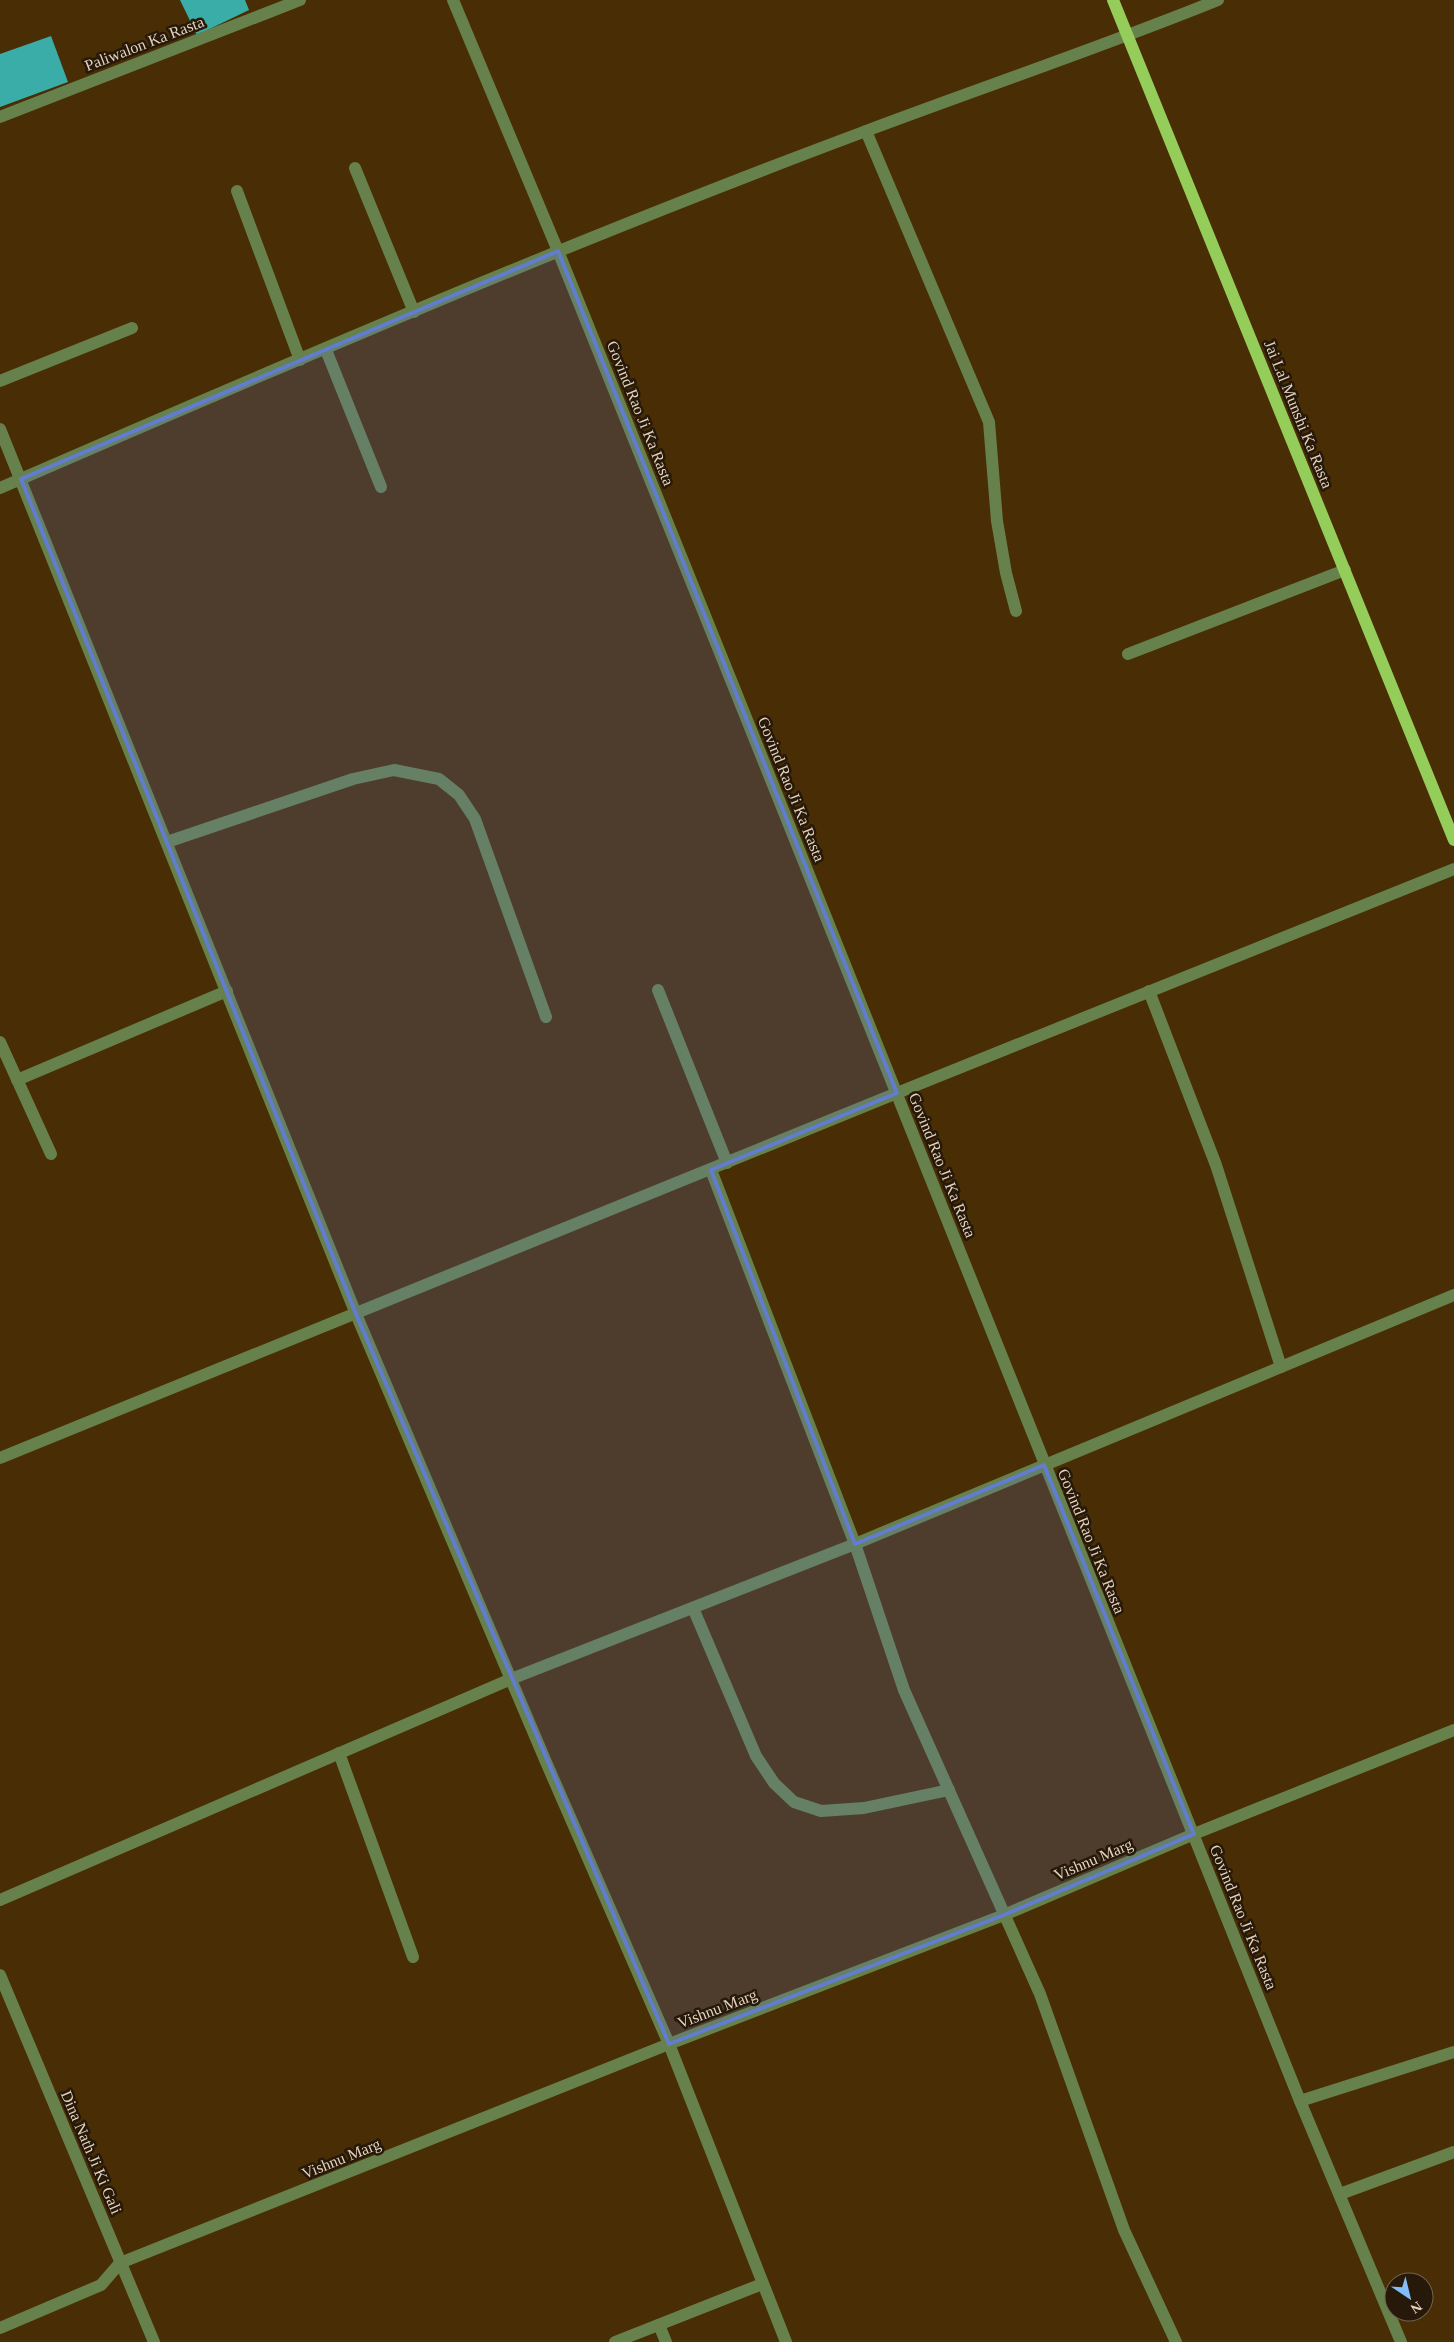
<svg xmlns="http://www.w3.org/2000/svg" width="1454" height="2342" font-family="'Times New Roman',serif">
	<rect width="100%" height="100%" fill="#492d04"/>
	<g fill="#3bada8">
		<polygon points="180,0 245,0 249,10 197,35"/>
		<polygon points="51,36 68,82 0,107 0,54"/>
	</g>
	<g fill="none" stroke-linecap="round" stroke-linejoin="round">
		<g stroke="#66814c" stroke-width="12">
			<polyline points="453,0 558,251 735,690 1300,2101 1401,2342"/>
			<polyline points="0,117 300,0"/>
			<polyline points="866,131 989,422 997,521 1006,573 1016,611"/>
			<polyline points="355,168 414,312"/>
			<polyline points="237,191 300,360"/>
			<polyline points="326,350 381,487"/>
			<polyline points="0,381 132,328"/>
			<polyline points="0,429 356,1314 546,1762 669,2044 786,2342"/>
			<path d="M0 488C286 364 574 240 866 131 983 87 1102 47 1218 0"/>
			<polyline points="1128,654 1345,570"/>
			<polyline points="167,842 353,779 394,770 439,779 459,795 475,819 546,1017"/>
			<polyline points="658,990 727,1163"/>
			<polyline points="1149,991 1216,1165 1281,1367"/>
			<polyline points="0,1042 51,1154"/>
			<polyline points="17,1080 227,991"/>
			<polyline points="711,1170 855,1544 904,1690 1040,1994 1124,2230 1176,2342"/>
			<polyline points="0,1458 897,1093 1454,869"/>
			<polyline points="693,1608 756,1756 774,1783 794,1802 821,1811 864,1808 949,1790"/>
			<polyline points="339,1753 413,1957"/>
			<polyline points="0,1900 511,1679 855,1544 1454,1295"/>
			<polyline points="0,1975 154,2342"/>
			<polyline points="1300,2101 1454,2052"/>
			<polyline points="1340,2194 1454,2152"/>
			<polyline points="659,2325 666,2342"/>
			<polyline points="0,2328 101,2285 120,2263 669,2044 1004,1915 1194,1834 1454,1730"/>
			<polyline points="615,2342 762,2284"/>
		</g>
		<polyline stroke="#95cd5a" stroke-width="12" points="1113,0 1454,840"/>
	</g>
	<path fill="#627ccf" fill-opacity="0.2" stroke="#627ccf" stroke-width="4" stroke-linejoin="round" d="M558 251 897 1093 711 1170 855 1544 1044 1465 1194 1834 1004 1915 669 2044 356 1314 21 479Z"/>
	<g text-anchor="middle" stroke-width="5" stroke-linejoin="round" paint-order="stroke">
		<g font-size="16" fill="#e3d2be" stroke="#261909">
			<text transform="translate(144 43) rotate(-21)" y="6">Paliwalon Ka Rasta</text>
			<text transform="translate(641 413) rotate(68)" y="6">Govind Rao Ji Ka Rasta</text>
			<text transform="translate(1299 414) rotate(68)" y="6">Jai Lal Munshi Ka Rasta</text>
			<text transform="translate(792 789) rotate(68)" y="6">Govind Rao Ji Ka Rasta</text>
			<text transform="translate(943 1165) rotate(68)" y="6">Govind Rao Ji Ka Rasta</text>
			<text transform="translate(1092 1541) rotate(68)" y="6">Govind Rao Ji Ka Rasta</text>
			<text transform="translate(1093 1859) rotate(-23)" y="6">Vishnu Marg</text>
			<text transform="translate(1244 1917) rotate(68)" y="6">Govind Rao Ji Ka Rasta</text>
			<text transform="translate(717 2008) rotate(-21)" y="6">Vishnu Marg</text>
			<text transform="translate(92 2152) rotate(67)" y="6">Dina Nath Ji Ki Gali</text>
			<text transform="translate(341 2158) rotate(-22)" y="6">Vishnu Marg</text>
		</g>
	</g>
	<g transform="translate(1409 2297) rotate(145)"><circle r="24" fill="#261909" stroke="#726351"/>
	<path d="M0-4L9 19L0 12L-9 19Z" fill="#82bcfa"/>
	<text y="-8" font-size="14" font-weight="bold" text-anchor="middle" fill="#e3d2be">N</text>
	</g>
</svg>
